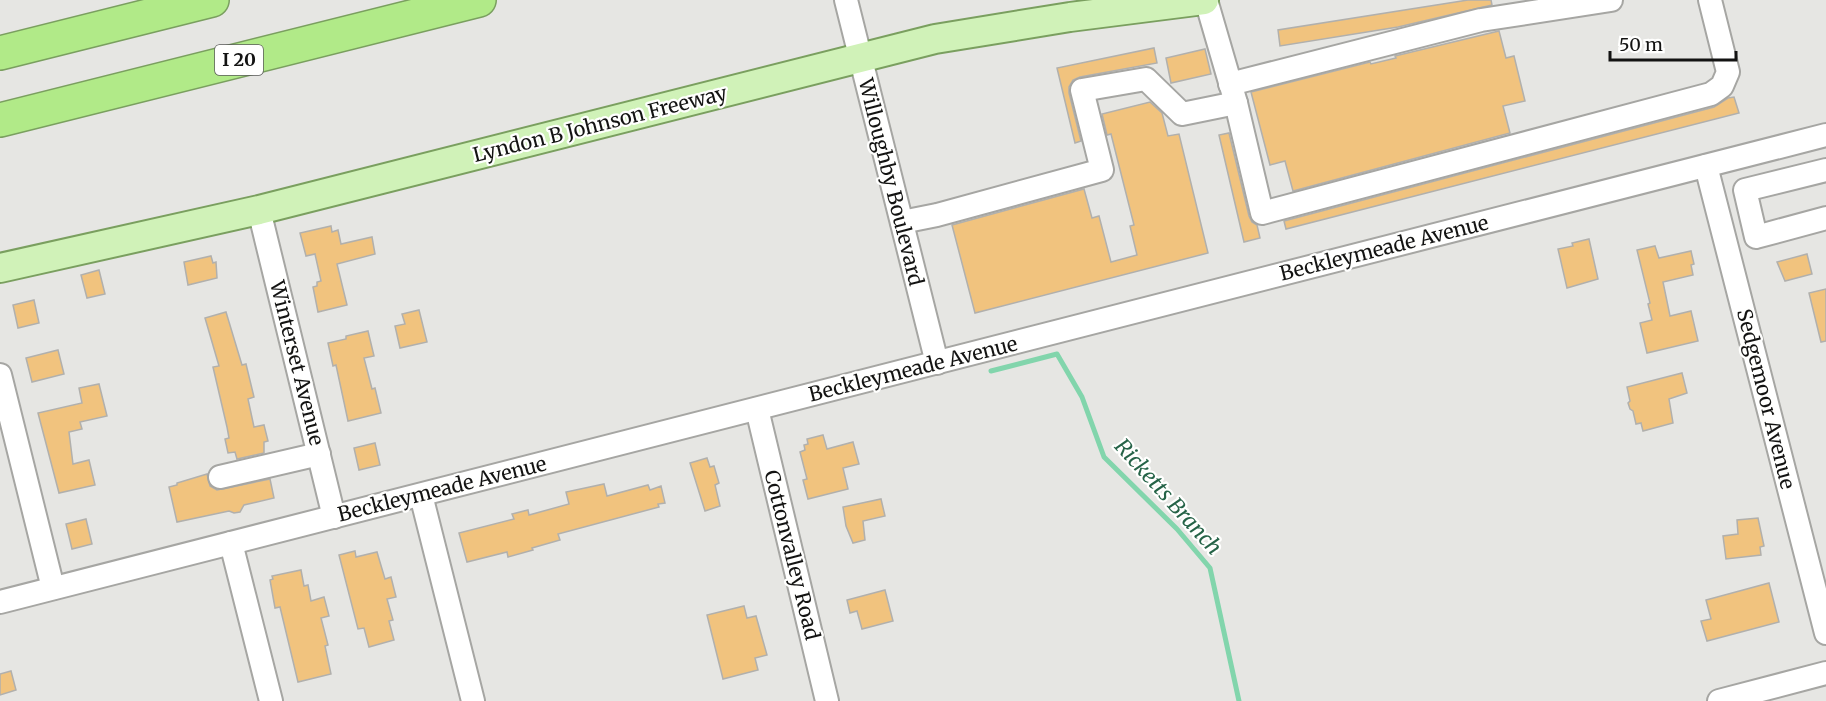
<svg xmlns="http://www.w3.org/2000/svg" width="1826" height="701" font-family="Merriweather,serif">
	<rect width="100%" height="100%" fill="#e6e6e3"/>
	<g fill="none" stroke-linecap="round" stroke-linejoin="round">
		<polyline stroke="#82d5ac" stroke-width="5" points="991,371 1057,354 1082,397 1104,457 1177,529 1210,568 1239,701"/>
	</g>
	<g fill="#f1c37e" stroke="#b1b0ad" stroke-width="1.5">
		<polygon points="1468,0 1491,0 1492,5 1398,27 1280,46 1278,30"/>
		<polygon points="1499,31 1506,58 1514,56 1525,101 1503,106 1510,133 1293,191 1285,161 1270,165 1251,92 1370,62 1371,64 1396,58 1395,56"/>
		<polygon points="1154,48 1157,63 1080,77 1073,80 1069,87 1069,93 1081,141 1075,143 1057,68"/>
		<polygon points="1205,49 1211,74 1171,83 1166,58"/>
		<polygon points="1734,97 1739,113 1286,229 1284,221 1714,107 1728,98"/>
		<polygon points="1150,102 1162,113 1168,136 1179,134 1208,253 975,313 952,225 1084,189 1092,218 1099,216 1111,262 1137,255 1130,226 1134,225 1111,134 1107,135 1102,114"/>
		<polygon points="1229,133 1249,216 1252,222 1257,225 1260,238 1244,242 1219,135"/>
		<polygon points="331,226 332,232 338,230 341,244 372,237 375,254 337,264 347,305 318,312 313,287 317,286 317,282 321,281 315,254 306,256 300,233"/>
		<polygon points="1589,239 1598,279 1567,288 1558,249 1573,246 1572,243"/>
		<polygon points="1655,246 1659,258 1691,251 1694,264 1691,265 1693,275 1663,282 1670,316 1691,311 1698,341 1647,353 1640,323 1652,320 1648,304 1650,303 1637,250"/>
		<polygon points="1807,254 1812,274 1785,281 1777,262"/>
		<polygon points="211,256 213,263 216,262 217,278 188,285 184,262"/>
		<polygon points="99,270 105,294 87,298 81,275"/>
		<polygon points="1826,289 1826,341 1821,342 1809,293"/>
		<polygon points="34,300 39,323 18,328 13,305"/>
		<polygon points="419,310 427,342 400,348 395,326 405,324 402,314"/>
		<polygon points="226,312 242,365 246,364 254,397 248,399 254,427 264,425 268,441 264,442 264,453 237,459 235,452 228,453 225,439 229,438 227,427 213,367 219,366 205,318"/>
		<polygon points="368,331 374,356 364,358 372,389 375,388 381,413 348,421 336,365 333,366 328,343 346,339 346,336"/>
		<polygon points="58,350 64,374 32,382 26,358"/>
		<polygon points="1682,373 1687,393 1669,399 1673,423 1643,431 1641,423 1636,424 1633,411 1630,409 1628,403 1630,401 1627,387"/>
		<polygon points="99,384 107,416 80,422 82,429 69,432 73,464 89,460 95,485 59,493 38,413 82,403 79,388"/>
		<polygon points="823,435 827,449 853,442 859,464 843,468 848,489 808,499 803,480 807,479 800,452 805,450 804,445 808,444 807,439"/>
		<polygon points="375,443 380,465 359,470 354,448"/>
		<polygon points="707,458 710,467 714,466 719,483 715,485 720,506 705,511 690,463"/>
		<polygon points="207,474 210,486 217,490 270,479 274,498 244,505 240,512 234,513 229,511 177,522 169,487 177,485 177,483"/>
		<polygon points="604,484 607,496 648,485 650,490 661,486 665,503 658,504 659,507 558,534 560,540 532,548 533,550 508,557 507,552 467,562 459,533 514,519 512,514 528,510 529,515 569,504 566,492"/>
		<polygon points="881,499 885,516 863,521 865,540 853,543 846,526 843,507"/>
		<polygon points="1758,518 1764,546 1760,547 1761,555 1726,559 1723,536 1738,534 1737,520"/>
		<polygon points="86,519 92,544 72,549 66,524"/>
		<polygon points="355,551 356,557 377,552 385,579 391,577 396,597 387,599 393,620 389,621 394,640 369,647 364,628 358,629 339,555"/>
		<polygon points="301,570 304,586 308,585 311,601 324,597 329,616 321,618 328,645 325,646 331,674 298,682 280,607 275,608 270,580 273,579 272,576"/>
		<polygon points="1769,583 1779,622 1707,641 1701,621 1711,619 1706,600"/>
		<polygon points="885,590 893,621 862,629 857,611 850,613 847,600"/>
		<polygon points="744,606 747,618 756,616 767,655 755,658 758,670 723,679 707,615"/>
		<polygon points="11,671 16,690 0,695 0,674"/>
	</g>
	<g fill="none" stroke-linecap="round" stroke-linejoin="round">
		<defs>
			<g id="minor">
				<polyline points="846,0 937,363"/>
				<polyline points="1230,84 1481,20 1611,0"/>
				<polyline points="1236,103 1262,213 1711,94 1722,86 1728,72 1710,0"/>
				<polyline points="1706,166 1826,633"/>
				<polyline points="1826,170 1745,190 1756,237 1826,218"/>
				<polyline points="259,210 334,517"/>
				<polyline points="902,222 937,215 1102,170 1082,90 1146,79 1182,114 1236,103 1206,0"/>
				<polyline points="0,375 53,588"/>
				<polyline points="757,409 827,701"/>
				<polyline points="220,477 319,454"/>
				<polyline points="421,495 473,701"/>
				<polyline points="231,543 271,701"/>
				<polyline points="0,602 1826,135"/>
				<polyline points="1719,701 1826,673"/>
			</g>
			<polyline id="major" points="0,268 259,210 935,39 1070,17 1204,0"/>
			<g id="highway">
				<polyline points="0,53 212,0"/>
				<polyline points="0,120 479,0"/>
			</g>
		</defs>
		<use href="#minor" stroke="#a6a6a3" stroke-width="26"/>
		<use href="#major" stroke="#7a9f5f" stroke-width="32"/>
		<use href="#highway" stroke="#7a9f5f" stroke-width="36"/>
		<use href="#minor" stroke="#fff" stroke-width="22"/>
		<use href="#major" stroke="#d0f2b8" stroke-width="28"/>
		<use href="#highway" stroke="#b1ea88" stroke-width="33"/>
	</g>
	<g text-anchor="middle" stroke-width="4.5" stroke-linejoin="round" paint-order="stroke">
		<rect fill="#fffffe" stroke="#5a5a59" stroke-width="1.5" x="215" y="45" width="48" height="30" rx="4.5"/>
		<g font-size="18" font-weight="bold" fill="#131312">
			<text x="239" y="66">I 20</text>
		</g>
		<g font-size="20" fill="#131312" stroke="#fffffe">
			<text transform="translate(600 124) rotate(-14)" y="7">Lyndon B Johnson Freeway</text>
			<text transform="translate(891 182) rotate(76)" y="7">Willoughby Boulevard</text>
			<text transform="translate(1384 248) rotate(-14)" y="7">Beckleymeade Avenue</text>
			<text transform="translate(297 363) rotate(76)" y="7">Winterset Avenue</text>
			<text transform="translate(913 369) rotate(-14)" y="7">Beckleymeade Avenue</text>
			<text transform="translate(1766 399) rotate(76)" y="7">Sedgemoor Avenue</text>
			<text transform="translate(442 489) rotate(-14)" y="7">Beckleymeade Avenue</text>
			<text transform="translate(792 555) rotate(76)" y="7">Cottonvalley Road</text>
		</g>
		<g font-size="21" font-style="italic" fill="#256347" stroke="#fffffe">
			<text transform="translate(1168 497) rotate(48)" y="7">Ricketts Branch</text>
		</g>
	</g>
	<path d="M1610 51v9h126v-9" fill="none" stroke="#131312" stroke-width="3"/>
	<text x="1619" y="51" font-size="18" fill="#131312" stroke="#fffffe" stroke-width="4.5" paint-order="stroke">50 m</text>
</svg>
